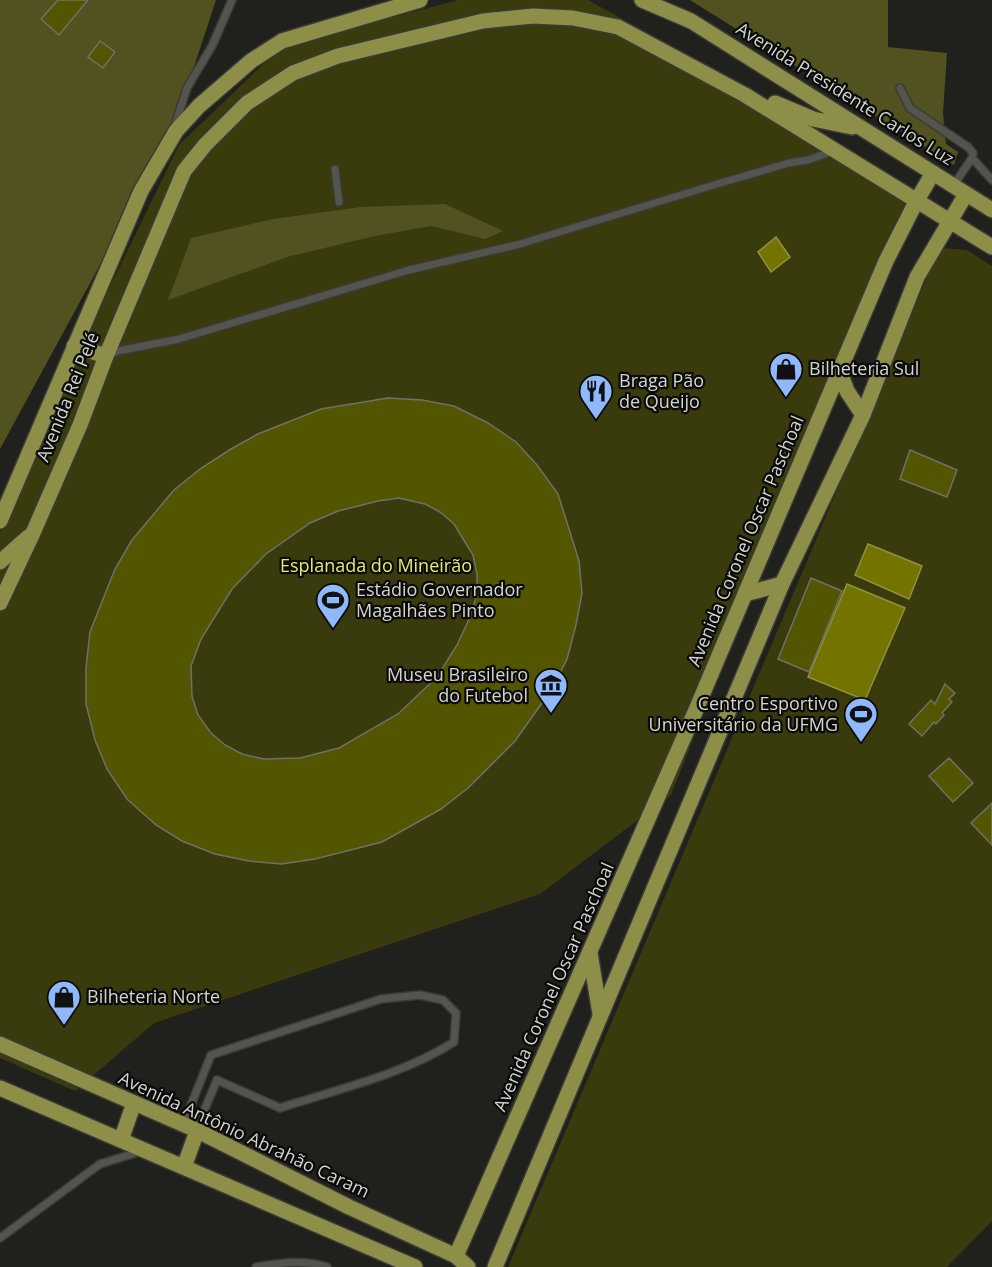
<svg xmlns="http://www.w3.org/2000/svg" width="992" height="1267" font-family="'Open Sans',sans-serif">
	<rect width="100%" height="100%" fill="#20211c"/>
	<g fill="#3a3b0d">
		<polygon points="458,0 588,0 781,107 916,191 891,270 748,601 671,795 540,894 154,1023 75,1091 0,1058 0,533 72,365 179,145 281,47"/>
		<polygon points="943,248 967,250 992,266 992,1221 947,1267 508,1267 932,266"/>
	</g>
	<g fill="#515220">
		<polygon points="0,0 216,0 187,88 158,158 0,449"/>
		<polygon points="690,0 888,0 888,47 947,53 943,114 946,144 958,152 954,165"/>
		<polygon points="445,204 503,231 485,239 431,226 375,236 287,257 168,300 191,238 273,219 361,207"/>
	</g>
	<g fill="#737400" stroke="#90913f" stroke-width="1.5">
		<polygon points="776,237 790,257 771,272 758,252"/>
		<polygon points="868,544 922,566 909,599 855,575"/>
		<polygon points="847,584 905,608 865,700 808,677"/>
	</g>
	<g fill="#545500" stroke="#6f706a" stroke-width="1.5" fill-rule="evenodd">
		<polygon points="58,0 88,0 59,35 41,19"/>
		<polygon points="100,41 115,52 103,68 88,57"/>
		<path d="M388 398 422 400 454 406 488 423 516 442 537 465 558 494 579 561 582 593 576 625 567 659 552 689 515 741 468 788 441 809 382 842 315 859 281 864 249 861 215 854 182 841 156 825 127 799 107 769 95 740 86 704V668L90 632 115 569 132 540 174 490 200 469 231 449 258 434 321 409ZM399 498 425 504 440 512 454 524 473 555 477 574V593L471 615 457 645 437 677 398 714 339 748 300 758 264 759 242 754 225 745 211 733 198 715 192 696 191 666 201 639 232 589 266 554 310 523 338 511 378 501Z"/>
		<polygon points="910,450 957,470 947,497 900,479"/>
		<polygon points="811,578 842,591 809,672 778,659"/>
		<polygon points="945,684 955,693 949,699 952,702 942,713 944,715 936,724 934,722 922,736 909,724 931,700 935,704"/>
		<polygon points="949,758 973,783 953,802 929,776"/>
		<polygon points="992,803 992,845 971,823"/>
	</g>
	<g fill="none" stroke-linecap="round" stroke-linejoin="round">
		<defs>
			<g id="lane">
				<polyline points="900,88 910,108 968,147 973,153 972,158 992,180"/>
				<polyline points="174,128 187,88 212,46 232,0"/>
				<polyline points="335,169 339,202"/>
				<polyline points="953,186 972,158"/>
				<polyline points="108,355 118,351 179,339 409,270 520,244 717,184 789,163 808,160 833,151"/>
				<path d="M183 1125 211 1055 381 999 420 995 443 1000 456 1013 454 1042C402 1075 338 1089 280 1108L217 1080 196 1130"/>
				<polyline points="0,1238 100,1164 142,1151"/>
				<path d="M256 1267C280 1263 304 1259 327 1267"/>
			</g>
			<g id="primary">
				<polyline points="642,0 691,21 992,210"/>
				<polyline points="775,103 813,119 852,127"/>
				<polyline points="74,346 106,356"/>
				<polyline points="839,370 847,391 863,415"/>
				<polyline points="0,521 141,191 176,131 199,106 251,61 282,41 420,0"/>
				<polyline points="0,562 28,537"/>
				<polyline points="745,594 782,584"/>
				<polyline points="0,603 33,533 80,425 106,356 184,171 205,145 247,103 293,73 338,56 483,21 533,16 573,18 618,27 745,95 992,247"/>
				<polyline points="590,953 600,1014"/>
				<polyline points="0,1044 196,1130 349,1207 456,1256 468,1267"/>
				<polyline points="0,1088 415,1267"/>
				<polyline points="121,1140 134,1103"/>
				<polyline points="184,1167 197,1131"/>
				<polyline points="456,1256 695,712 886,261 917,200 933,173"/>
				<polyline points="495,1267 782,584 863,415 917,277 966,194"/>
			</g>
		</defs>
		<use href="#lane" stroke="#3a3b37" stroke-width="10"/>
		<use href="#primary" stroke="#3a3b37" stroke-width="18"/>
		<use href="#lane" stroke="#54544f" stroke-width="7"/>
		<use href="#primary" stroke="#8d8f48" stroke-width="15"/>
	</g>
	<defs>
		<symbol id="shop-pin" viewBox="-11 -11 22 30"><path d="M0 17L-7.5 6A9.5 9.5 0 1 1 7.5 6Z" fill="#8fb8fd" stroke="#0a0a08"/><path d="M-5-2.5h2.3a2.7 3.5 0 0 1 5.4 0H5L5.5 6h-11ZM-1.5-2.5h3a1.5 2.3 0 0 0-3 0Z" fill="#111"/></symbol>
		<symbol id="restaurant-pin" viewBox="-11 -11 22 30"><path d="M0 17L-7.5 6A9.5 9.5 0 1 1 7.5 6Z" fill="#8fb8fd" stroke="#0a0a08"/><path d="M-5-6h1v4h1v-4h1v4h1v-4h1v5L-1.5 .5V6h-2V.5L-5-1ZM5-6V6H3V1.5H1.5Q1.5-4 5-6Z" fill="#111"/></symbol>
		<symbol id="stadium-pin" viewBox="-11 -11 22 30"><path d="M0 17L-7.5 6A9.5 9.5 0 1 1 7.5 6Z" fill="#8fb8fd" stroke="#0a0a08"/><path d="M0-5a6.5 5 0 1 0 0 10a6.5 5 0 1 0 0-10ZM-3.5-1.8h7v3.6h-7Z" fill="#111"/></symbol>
		<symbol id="museum-pin" viewBox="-11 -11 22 30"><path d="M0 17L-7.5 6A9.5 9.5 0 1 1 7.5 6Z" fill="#8fb8fd" stroke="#0a0a08"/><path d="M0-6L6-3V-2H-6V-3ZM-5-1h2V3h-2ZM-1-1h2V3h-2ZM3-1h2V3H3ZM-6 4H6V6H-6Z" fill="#111"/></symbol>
	</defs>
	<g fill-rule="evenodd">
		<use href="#shop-pin" x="767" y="350" width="38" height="52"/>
		<use href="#restaurant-pin" x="577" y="372" width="38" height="52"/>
		<use href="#stadium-pin" x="314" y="581" width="38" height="52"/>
		<use href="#museum-pin" x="532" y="666" width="38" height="52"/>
		<use href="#stadium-pin" x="842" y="695" width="38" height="52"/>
		<use href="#shop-pin" x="45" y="978" width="38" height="52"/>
	</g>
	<g text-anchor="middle" stroke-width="4.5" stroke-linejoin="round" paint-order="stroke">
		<g font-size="18" fill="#d4d5d1" stroke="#0a0a08">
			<text transform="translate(845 94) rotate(32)" y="6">Avenida Presidente Carlos Luz</text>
			<text transform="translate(68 397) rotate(-68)" y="6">Avenida Rei Pelé</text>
			<text transform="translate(746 541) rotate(-67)" y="6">Avenida Coronel Oscar Paschoal</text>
			<text transform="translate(554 987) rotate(-66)" y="6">Avenida Coronel Oscar Paschoal</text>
			<text transform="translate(244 1135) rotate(25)" y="6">Avenida Antônio Abrahão Caram</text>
		</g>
		<g font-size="18" fill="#d4d5d1" stroke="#0a0a08" text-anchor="start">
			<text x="809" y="375">Bilheteria Sul</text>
			<text x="619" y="387">Braga Pão<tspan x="619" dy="21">de Queijo</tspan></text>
			<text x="356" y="596">Estádio Governador<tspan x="356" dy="21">Magalhães Pinto</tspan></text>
			<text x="528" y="681" text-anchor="end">Museu Brasileiro<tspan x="528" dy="21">do Futebol</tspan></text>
			<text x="838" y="710" text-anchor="end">Centro Esportivo<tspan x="838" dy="21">Universitário da UFMG</tspan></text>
			<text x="87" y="1003">Bilheteria Norte</text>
		</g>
		<g font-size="18" fill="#e8ec6d" stroke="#0a0a08">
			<text x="376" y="572">Esplanada do Mineirão</text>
		</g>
	</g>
</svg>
